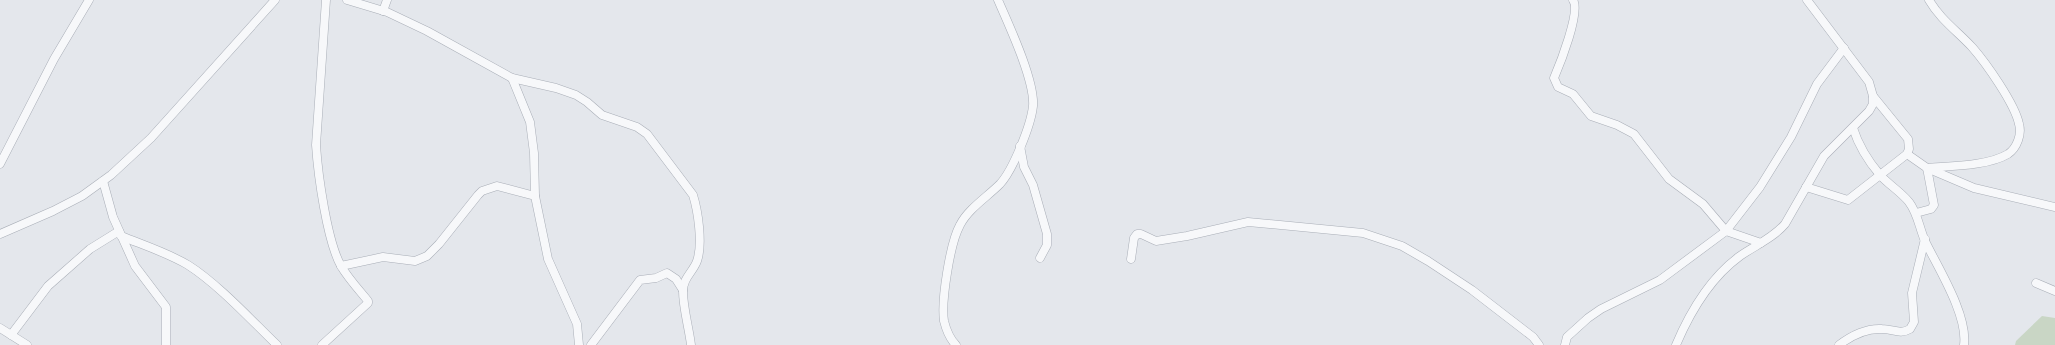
<svg xmlns="http://www.w3.org/2000/svg" width="2055" height="345" font-family="'DM Sans',sans-serif">
	<rect width="100%" height="100%" fill="#e4e7ec"/>
	<polygon fill="#c9d6c5" points="2042,316 2055,318 2055,345 2015,345 2016,341"/>
	<g fill="none" stroke-linecap="round" stroke-linejoin="round">
		<defs>
			<g id="minor">
				<path d="M347 0 387 12 427 31 512 78 556 88 576 95 587 102 602 115 637 127 647 134 693 195C698 211 703 244 697 261 693 272 683 278 683 291 683 308 689 328 691 345"/>
				<path d="M1573 0C1581 11 1560 64 1554 78L1558 87 1573 94 1591 116 1617 125 1634 134 1669 179 1703 204 1726 231 1761 243"/>
				<polyline points="383,11 387,0"/>
				<polyline points="512,78 530,122 534,153 535,196 548,259 577,324 579,345"/>
				<path d="M1853 128C1858 144 1869 162 1880 175 1889 185 1900 191 1909 202 1918 214 1919 227 1925 241 1938 268 1968 315 1964 345"/>
				<polyline points="1020,146 1024,167 1033,185 1047,234 1047,245 1040,258"/>
				<polyline points="1907,154 1927,168 1974,188 2055,207"/>
				<polyline points="0,164 54,59 89,0"/>
				<polyline points="103,181 113,217 135,266 166,307 166,345"/>
				<polyline points="1806,187 1848,200 1907,154 1909,149 1908,139 1873,96"/>
				<path d="M1916 213 1931 209 1934 205 1927 168C1950 166 1988 166 2008 154 2017 148 2022 134 2019 124 2015 104 1986 63 1972 47 1957 31 1940 19 1929 0"/>
				<polyline points="0,234 53,211 82,196 111,175 151,138 275,0"/>
				<path d="M121 236C143 245 168 253 188 265 218 284 251 320 277 345"/>
				<polyline points="1131,259 1134,238 1137,234 1141,234 1156,241 1187,236 1248,222 1363,233 1402,246 1428,261 1472,290 1533,337 1539,345"/>
				<polyline points="341,266 383,257 415,261 427,256 439,244 478,195 482,191 497,186 535,196"/>
				<polyline points="2036,283 2055,291"/>
				<polyline points="0,328 27,345"/>
				<polyline points="11,335 48,286 90,249 119,231"/>
				<path d="M322 345 368 303V301C359 290 348 278 341 266 327 241 318 175 316 145L326 0"/>
				<polyline points="591,345 640,280 656,278 667,273 676,279 683,290"/>
				<path d="M956 345C950 339 946 329 944 321 941 301 950 243 960 225 968 209 987 197 1000 184 1013 170 1031 125 1033 106 1035 81 1009 25 998 0"/>
				<polyline points="1565,345 1567,337 1588,318 1601,309 1660,280 1726,231 1760,187 1791,137 1817,84 1844,48"/>
				<path d="M1676 345C1690 312 1711 277 1740 256 1756 245 1773 238 1785 224L1824 156 1869 111 1873 104V96L1869 82 1807 0"/>
				<path d="M1839 345C1852 335 1866 328 1882 329 1893 329 1900 335 1910 329L1914 322 1912 293 1925 239"/>
			</g>
		</defs>
		<use href="#minor" stroke="#a9aeb7" stroke-width="9"/>
		<use href="#minor" stroke="#f7f8fa" stroke-width="8"/>
	</g>
</svg>
